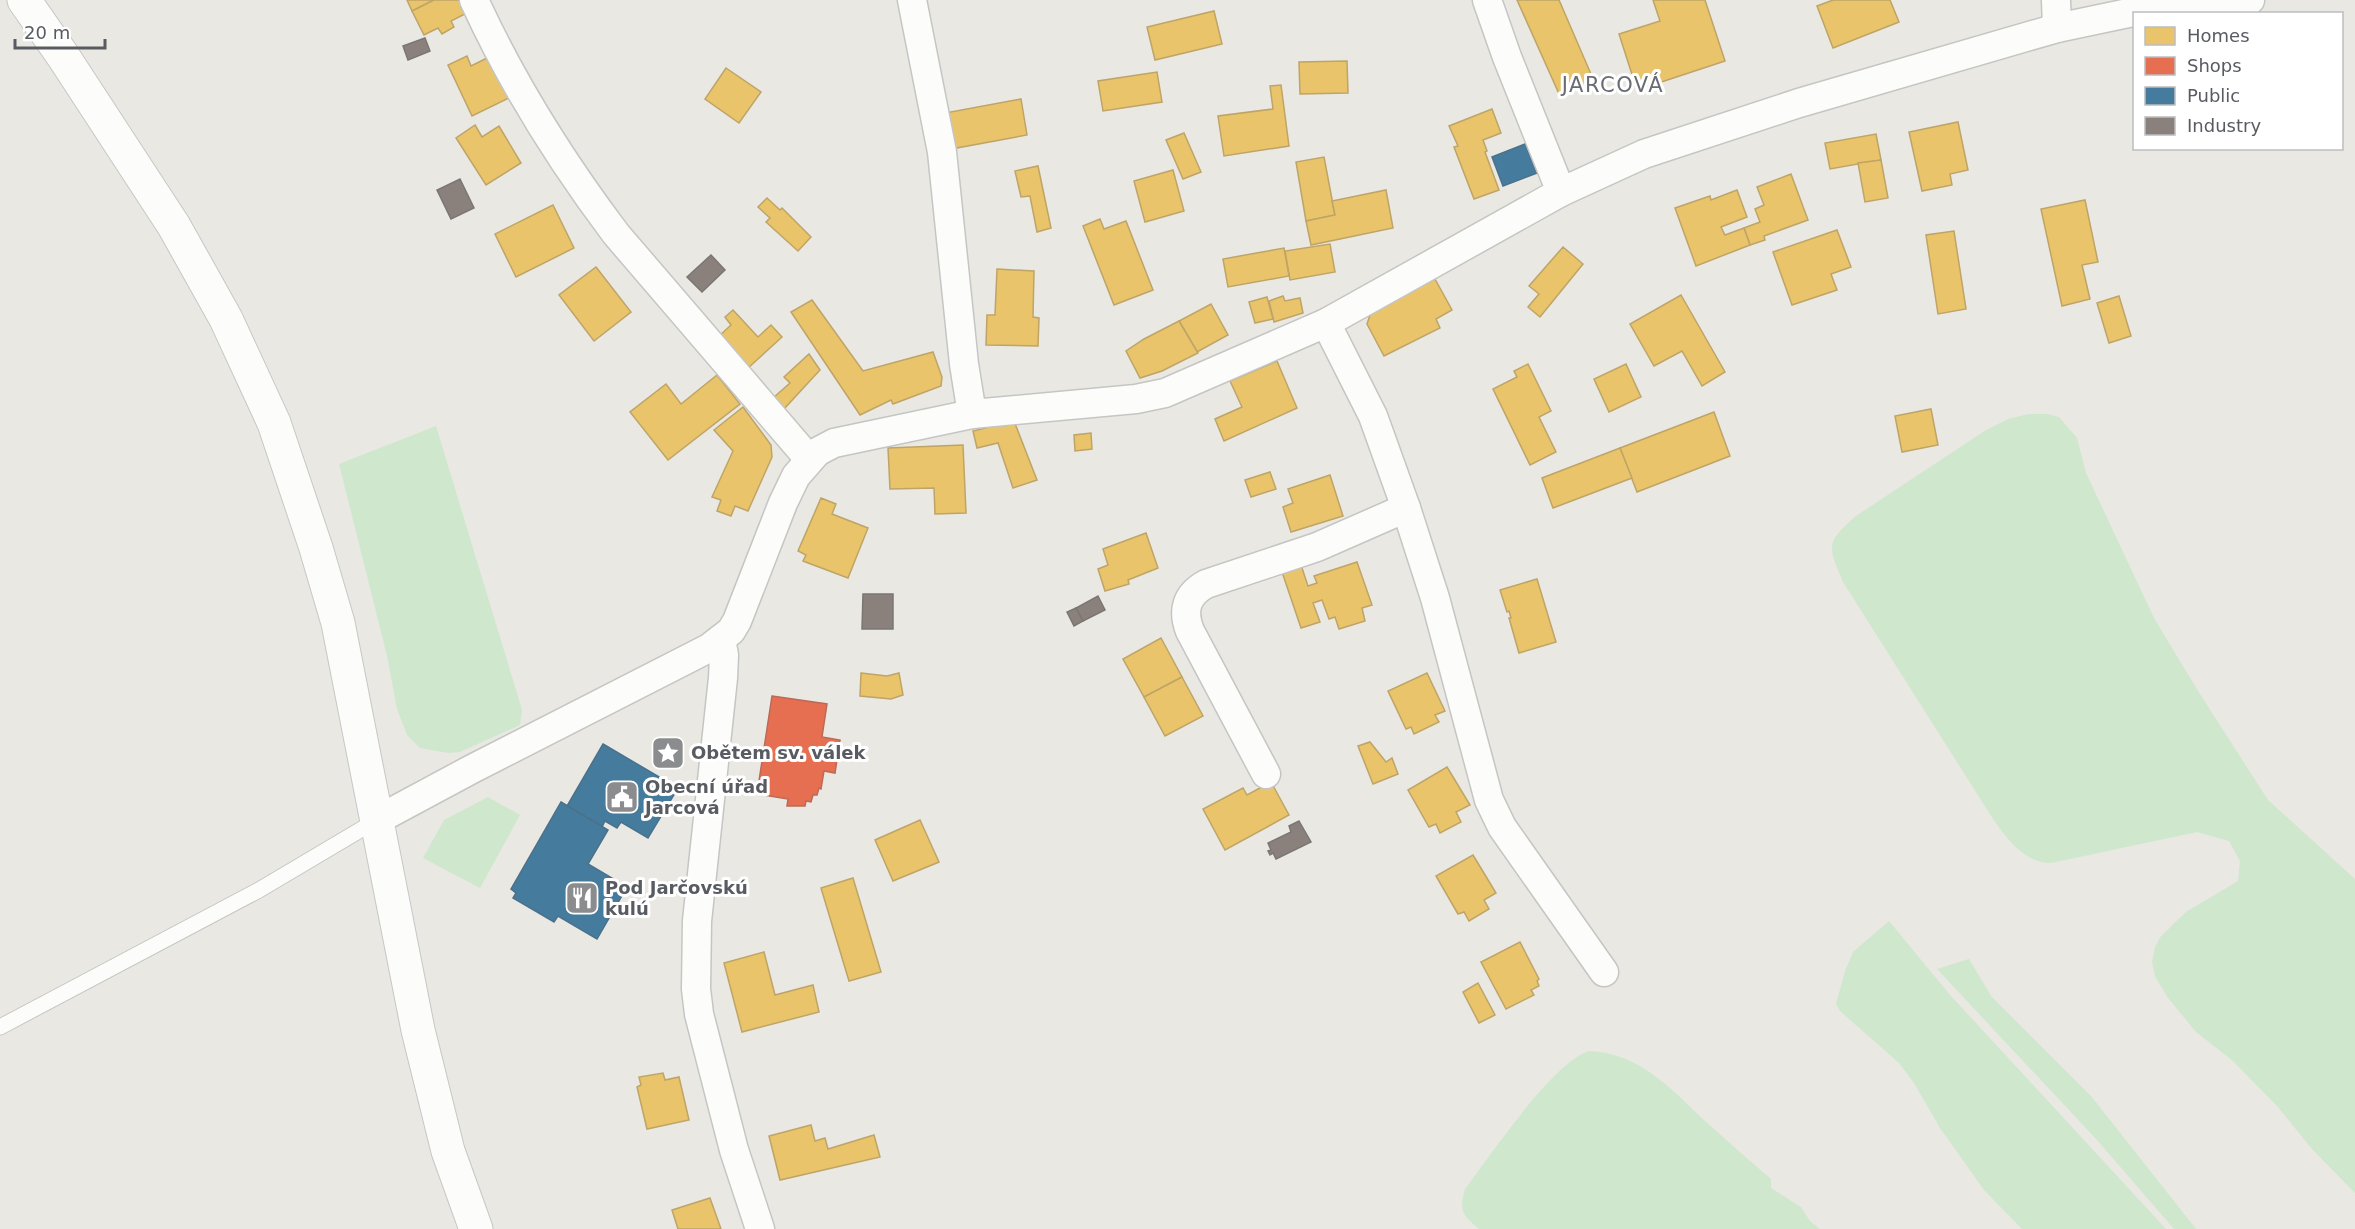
<svg xmlns="http://www.w3.org/2000/svg" width="2355" height="1229" font-family="'DejaVu Sans',sans-serif">
	<rect width="100%" height="100%" fill="#e9e8e2"/>
	<g fill="#cfe7cd">
		<path d="M2029 414H2048L2059 417 2077 438 2086 473 2154 618 2198 691 2268 800 2355 879V1193L2312 1149 2277 1106 2232 1060 2196 1032 2168 998 2155 976 2152 962 2155 947 2161 936 2186 912 2238 881 2240 861 2229 841 2197 832 2051 863C2025 863 2007 839 1993 819L1843 582C1828 546 1825 543 1856 516L1986 430 2008 419Z"/>
		<polygon points="436,426 522,710 520,725 460,752 448,753 420,748 407,735 397,709 387,656 339,464"/>
		<polygon points="488,797 520,815 480,888 423,858 444,820"/>
		<polygon points="1889,921 1950,995 2166,1229 2022,1229 1984,1190 1940,1128 1914,1083 1899,1063 1840,1011 1836,1004 1845,971 1853,952"/>
		<polygon points="1969,959 1991,996 2091,1096 2196,1229 2174,1229 2097,1140 1937,969"/>
		<path d="M1589 1051C1640 1053 1671 1089 1705 1121 1727 1141 1749 1160 1771 1179V1188L1801 1207 1810 1221 1820 1229H1479C1462 1215 1459 1210 1465 1189 1490 1156 1553 1062 1589 1051Z"/>
	</g>
	<g fill="#e9c46a" stroke="#bea467" stroke-width="1.5">
		<polygon points="407,0 434,0 412,11"/>
		<polygon points="434,0 460,0 467,13 451,21 454,27 442,34 438,28 424,35 412,11"/>
		<polygon points="1517,0 1559,0 1594,81 1560,96"/>
		<polygon points="1653,0 1705,0 1725,61 1637,90 1619,34 1660,21"/>
		<polygon points="1833,0 1890,0 1899,22 1833,48 1817,6"/>
		<polygon points="1214,11 1222,44 1155,60 1147,27"/>
		<polygon points="467,56 471,66 487,58 509,98 472,116 448,65"/>
		<polygon points="1347,61 1348,93 1300,94 1299,62"/>
		<polygon points="726,68 761,92 739,123 705,99"/>
		<polygon points="1157,72 1162,102 1103,111 1098,81"/>
		<polygon points="1281,85 1289,146 1224,156 1218,116 1273,109 1270,86"/>
		<polygon points="1021,99 1027,135 951,149 945,113"/>
		<polygon points="1492,109 1501,133 1483,140 1487,151 1485,152 1499,190 1474,199 1454,147 1458,146 1449,126"/>
		<polygon points="1958,122 1968,170 1950,174 1952,185 1922,191 1909,132"/>
		<polygon points="475,125 482,137 499,126 521,163 486,185 456,138"/>
		<polygon points="1184,133 1201,172 1183,179 1166,140"/>
		<polygon points="1876,134 1881,160 1830,169 1825,143"/>
		<polygon points="1324,157 1335,215 1306,221 1296,162"/>
		<polygon points="1881,160 1888,198 1865,202 1858,163"/>
		<polygon points="1038,166 1051,228 1037,232 1030,196 1021,197 1015,171"/>
		<polygon points="1173,170 1184,211 1145,222 1134,181"/>
		<polygon points="1791,174 1808,220 1764,236 1765,240 1750,245 1744,228 1760,222 1755,209 1764,205 1757,187"/>
		<polygon points="1386,190 1393,228 1311,245 1306,221 1335,215 1332,201"/>
		<polygon points="1737,190 1747,217 1721,227 1725,235 1744,228 1750,245 1696,266 1675,208 1710,196 1711,200"/>
		<polygon points="767,198 780,210 782,208 811,237 798,251 766,222 770,218 758,207"/>
		<polygon points="2085,200 2098,262 2082,265 2090,299 2062,306 2041,209"/>
		<polygon points="553,205 574,248 516,277 495,234"/>
		<polygon points="1100,219 1104,229 1126,221 1153,290 1114,305 1083,226"/>
		<polygon points="1837,230 1851,267 1831,274 1837,290 1792,305 1773,252"/>
		<polygon points="1954,231 1966,309 1938,314 1926,235"/>
		<polygon points="1330,244 1335,272 1290,280 1285,251"/>
		<polygon points="1563,247 1583,264 1540,317 1528,307 1539,294 1529,286"/>
		<polygon points="1284,248 1289,276 1228,287 1223,259"/>
		<polygon points="596,267 631,312 594,341 559,295"/>
		<polygon points="997,269 1034,271 1033,317 1039,318 1038,346 986,345 987,315 995,315"/>
		<polygon points="1435,279 1452,310 1436,319 1440,328 1384,356 1367,324 1370,315 1386,302"/>
		<polygon points="1681,295 1725,372 1702,386 1682,351 1654,366 1630,324"/>
		<polygon points="1283,296 1285,301 1300,298 1303,313 1274,322 1269,301"/>
		<polygon points="2119,296 2131,336 2109,343 2097,303"/>
		<polygon points="1267,297 1273,319 1255,323 1249,302"/>
		<polygon points="812,300 863,371 933,352 942,377 941,386 893,404 891,400 860,415 791,312"/>
		<polygon points="1211,304 1228,335 1197,352 1179,321"/>
		<polygon points="733,310 758,337 771,325 782,337 747,369 718,337 731,325 725,317"/>
		<polygon points="1179,321 1198,353 1162,371 1140,378 1126,351 1144,339"/>
		<polygon points="809,354 820,370 783,410 773,398 790,383 784,377"/>
		<polygon points="1277,361 1297,408 1224,441 1215,419 1242,407 1230,381"/>
		<polygon points="1528,364 1551,411 1539,417 1556,452 1530,465 1493,389 1517,377 1514,371"/>
		<polygon points="1626,364 1641,397 1609,412 1594,379"/>
		<polygon points="717,375 740,404 668,460 630,412 666,384 681,404"/>
		<polygon points="743,407 771,445 772,457 748,511 735,506 731,516 717,511 721,500 712,497 733,451 714,430"/>
		<polygon points="1931,409 1938,445 1902,452 1895,416"/>
		<polygon points="1714,412 1730,456 1637,492 1620,448"/>
		<polygon points="1014,421 1037,480 1013,488 998,443 977,448 973,431"/>
		<polygon points="1091,433 1092,449 1075,451 1074,435"/>
		<polygon points="963,445 966,513 935,514 934,488 890,489 888,448"/>
		<polygon points="1620,448 1632,478 1553,508 1542,478"/>
		<polygon points="1270,472 1276,489 1251,497 1245,480"/>
		<polygon points="1330,475 1343,516 1291,532 1283,507 1293,503 1288,489"/>
		<polygon points="821,498 836,504 832,514 868,528 848,578 803,561 806,555 798,551"/>
		<polygon points="1146,533 1158,568 1128,580 1129,584 1105,591 1098,569 1108,565 1103,549"/>
		<polygon points="1357,562 1372,605 1362,608 1365,621 1339,629 1335,617 1329,619 1322,600 1313,603 1320,622 1301,628 1282,572 1301,565 1308,586 1317,583 1314,576"/>
		<polygon points="1537,579 1556,642 1519,653 1509,618 1511,618 1509,611 1507,612 1500,590"/>
		<polygon points="1161,638 1182,677 1144,697 1123,659"/>
		<polygon points="861,673 887,676 899,673 903,695 891,699 860,696"/>
		<polygon points="1427,673 1445,711 1435,715 1439,722 1414,734 1411,727 1406,729 1388,691"/>
		<polygon points="1182,677 1203,716 1165,736 1144,697"/>
		<polygon points="1370,742 1386,762 1392,758 1398,774 1373,784 1358,746"/>
		<polygon points="1447,767 1470,805 1456,812 1461,822 1440,833 1436,824 1429,827 1408,790"/>
		<polygon points="1271,782 1289,815 1225,850 1203,809 1243,788 1247,795"/>
		<polygon points="920,820 939,862 893,881 875,840"/>
		<polygon points="1473,855 1496,893 1484,900 1489,909 1469,921 1464,912 1458,914 1436,876"/>
		<polygon points="853,878 881,972 849,981 821,888"/>
		<polygon points="1520,942 1539,979 1537,981 1539,986 1531,990 1534,995 1506,1009 1481,962"/>
		<polygon points="764,952 775,995 813,985 819,1012 742,1032 724,963"/>
		<polygon points="1478,983 1495,1015 1479,1023 1463,992"/>
		<polygon points="663,1073 665,1080 679,1077 689,1120 647,1129 637,1087 641,1085 639,1077"/>
		<polygon points="811,1125 815,1141 825,1138 828,1149 874,1135 880,1157 780,1180 769,1136"/>
		<polygon points="710,1198 721,1229 678,1229 672,1210"/>
	</g>
	<polygon fill="#e76f51" stroke="#bc6956" stroke-width="1.5" points="772,696 827,704 822,737 840,740 835,773 824,771 821,789 819,788 817,795 813,795 811,802 806,801 805,806 787,806 788,799 757,794"/>
	<g fill="#457b9d" stroke="#4b718b" stroke-width="1.5">
		<polygon points="1525,144 1537,173 1503,186 1492,157"/>
		<polygon points="603,744 678,788 648,838 621,822 617,828 605,821 602,827 567,806"/>
		<polygon points="561,802 608,830 588,864 627,887 597,939 558,916 554,922 513,898 516,893 511,889"/>
	</g>
	<g fill="#8a817c" stroke="#7b7674" stroke-width="1.5">
		<polygon points="425,38 430,51 408,60 403,46"/>
		<polygon points="460,179 474,208 451,219 437,190"/>
		<polygon points="711,255 725,270 702,292 687,277"/>
		<polygon points="863,594 893,594 893,629 862,629"/>
		<polygon points="1098,596 1105,610 1083,621 1076,608"/>
		<polygon points="1076,608 1083,621 1074,626 1067,612"/>
		<polygon points="1299,821 1311,842 1276,859 1273,853 1270,855 1268,851 1271,850 1268,843 1291,832 1289,826"/>
	</g>
	<g fill="none" stroke-linecap="round" stroke-linejoin="round">
		<defs>
			<polyline id="lane" points="0,1027 259,890 377,820"/>
			<g id="street">
				<path d="M474 0C512 83 561 161 616 234L809 459"/>
				<polyline points="912,0 942,152 964,364 972,414"/>
				<polyline points="1487,0 1507,57 1561,192"/>
				<polyline points="2056,0 2057,28"/>
				<polyline points="1326,323 1373,416 1406,508 1435,598 1489,800 1502,827 1604,972"/>
				<polyline points="721,639 724,655 723,678 697,921 696,989 699,1014 734,1150 760,1229"/>
				<path d="M1266 774 1190 631C1182 611 1186 595 1206 584L1317 547 1406 508"/>
				<polyline points="377,820 472,769 709,648 731,631 737,621 783,503 796,476 817,452 834,443 972,414 1136,399 1165,393 1326,323 1561,192 1644,154 1799,103 2057,28 2152,8 2250,0"/>
			</g>
			<polyline id="secondary" points="24,0 63,56 174,226 226,319 274,423 316,548 338,623 418,1030 448,1151 476,1229"/>
		</defs>
		<use href="#lane" stroke="#c5c6c4" stroke-width="17"/>
		<use href="#street" stroke="#c5c6c4" stroke-width="31"/>
		<use href="#secondary" stroke="#c6c7c6" stroke-width="35"/>
		<use href="#lane" stroke="#fcfcfb" stroke-width="15"/>
		<use href="#street" stroke="#fcfcfb" stroke-width="28"/>
		<use href="#secondary" stroke="#fcfcfb" stroke-width="33"/>
	</g>
	<defs>
		<symbol id="sight-square" viewBox="-11 -11 22 22"><rect x="-9" y="-9" width="18" height="18" rx="4" fill="#8b8c8e" stroke="#fff"/><path d="M0-6L1.8-2.2L6-1.7L2.9 1.2L3.7 5.4L0 3.3L-3.7 5.4L-2.9 1.2L-6-1.7L-1.8-2.2Z" fill="#fff"/></symbol>
		<symbol id="civic-square" viewBox="-11 -11 22 22"><rect x="-9" y="-9" width="18" height="18" rx="4" fill="#8b8c8e" stroke="#fff"/><path d="M-.6-6.5H3V-4.5H.6V-3L4-1V1h2V6H-6V1h2V-1L-.6-3ZM-1.2 2.5V6h2.4V2.5Z" fill="#fff"/></symbol>
		<symbol id="restaurant-square" viewBox="-11 -11 22 22"><rect x="-9" y="-9" width="18" height="18" rx="4" fill="#8b8c8e" stroke="#fff"/><path d="M-5-6h1v4h1v-4h1v4h1v-4h1v5L-1.5 .5V6h-2V.5L-5-1ZM5-6V6H3V1.5H1.5Q1.5-4 5-6Z" fill="#fff"/></symbol>
	</defs>
	<g fill-rule="evenodd">
		<use href="#sight-square" x="649" y="734" width="38" height="38"/>
		<use href="#civic-square" x="603" y="778" width="38" height="38"/>
		<use href="#restaurant-square" x="563" y="879" width="38" height="38"/>
	</g>
	<g text-anchor="middle" stroke-width="6" stroke-linejoin="round" paint-order="stroke">
		<g font-size="18" font-weight="bold" fill="#585b61" stroke="#fff" text-anchor="start">
			<text x="691" y="759">Obětem sv. válek</text>
			<text x="645" y="793">Obecní úřad<tspan x="645" dy="21">Jarcová</tspan></text>
			<text x="605" y="894">Pod Jarčovskú<tspan x="605" dy="21">kulú</tspan></text>
		</g>
		<g font-size="21" letter-spacing="1.5" fill="#696d73" stroke="#fff">
			<text x="1613" y="92">JARCOVÁ</text>
		</g>
	</g>
	<rect x="2133" y="12" width="210" height="138" fill="#ffffff" stroke="#bcbdc0" stroke-width="1.5"/>
	<rect x="2145" y="27" width="30" height="18" fill="#e9c46a" stroke="#bcbdc0" stroke-width="1.5"/>
	<text x="2187" y="42" font-size="18" fill="#585b61">Homes</text>
	<rect x="2145" y="57" width="30" height="18" fill="#e76f51" stroke="#bcbdc0" stroke-width="1.5"/>
	<text x="2187" y="72" font-size="18" fill="#585b61">Shops</text>
	<rect x="2145" y="87" width="30" height="18" fill="#457b9d" stroke="#bcbdc0" stroke-width="1.5"/>
	<text x="2187" y="102" font-size="18" fill="#585b61">Public</text>
	<rect x="2145" y="117" width="30" height="18" fill="#8a817c" stroke="#bcbdc0" stroke-width="1.5"/>
	<text x="2187" y="132" font-size="18" fill="#585b61">Industry</text>
	<path d="M15 39v9h90v-9" fill="none" stroke="#585b61" stroke-width="3"/>
	<text x="24" y="39" font-size="18" fill="#585b61" stroke="#ffffff" stroke-width="4.5" paint-order="stroke">20 m</text>
</svg>
